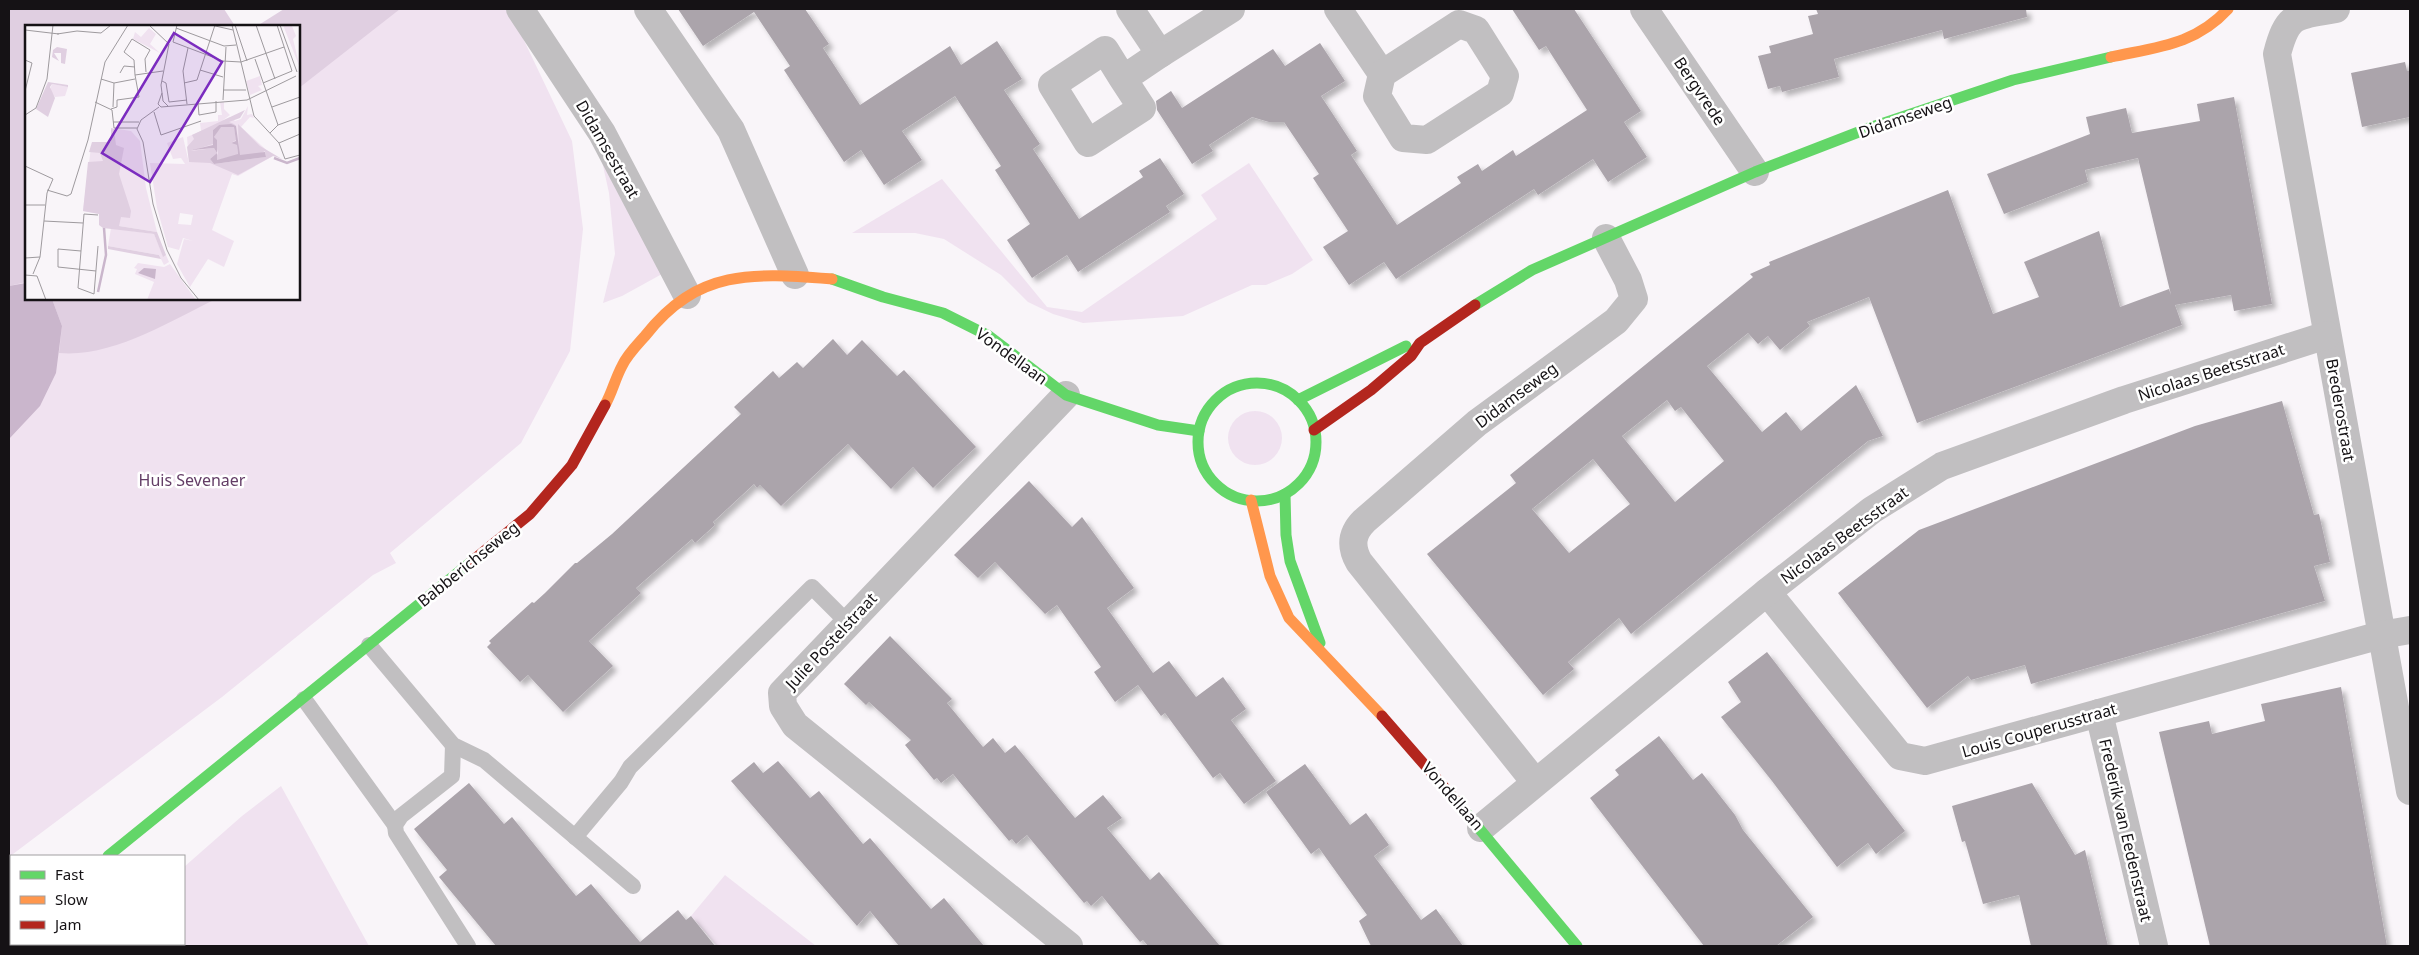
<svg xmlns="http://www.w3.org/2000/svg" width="2419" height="955" font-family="'Noto Sans',sans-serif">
	<defs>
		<filter id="shadow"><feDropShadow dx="4.5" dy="4.5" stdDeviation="2.5" flood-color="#0004"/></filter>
	</defs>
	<rect width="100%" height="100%" fill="#f9f5f9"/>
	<g fill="#f0e2f0">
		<polygon points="9,9 26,26 26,299 299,299 299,26 296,9 509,9 572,141 583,229 570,351 521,443 390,553 396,563 373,575 222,697 9,857"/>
		<polygon points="600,152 662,274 622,296 603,303 615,254 609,193"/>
		<polygon points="1249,163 1313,260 1292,274 1266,285 1252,285 1183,316 1083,323 1053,314 1028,302 1001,275 944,239 915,233 852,233 942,179 1047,307 1082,312 1217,219 1201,195"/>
		<circle cx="1255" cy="438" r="27"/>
		<polygon points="281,786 369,946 84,946 88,944 184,944 184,867 242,816"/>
		<polygon points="725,875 816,946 717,946 691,916"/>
	</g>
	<g fill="#e0cfe1">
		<polygon points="9,9 224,9 235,26 26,26 26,282 9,286"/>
		<polygon points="284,9 400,9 299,88 299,26 257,26"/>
		<path d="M52 299H216C170 321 112 358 59 353L62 326Z"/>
	</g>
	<polygon fill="#cab6cc" points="26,283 26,299 52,299 62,326 56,373 40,406 9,439 9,286"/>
	<g fill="#aba4ab" fill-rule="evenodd" filter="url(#shadow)">
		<polygon points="678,9 805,9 829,44 823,48 860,105 950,46 961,65 997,41 1022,79 1004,90 1040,144 1033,149 1079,219 1143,177 1139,171 1160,158 1184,194 1166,206 1170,212 1078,272 1067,255 1032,278 1007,240 1030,224 995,170 1001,166 955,96 902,131 922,160 884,185 861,150 844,162 784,70 790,66 754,12 703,46"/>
		<polygon points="1512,9 1574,9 1641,111 1624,122 1647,157 1608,182 1593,159 1538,195 1534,189 1396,279 1384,262 1349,285 1323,247 1348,231 1313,178 1319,174 1284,122 1269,122 1252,117 1209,145 1213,151 1192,164 1157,110 1156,101 1171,91 1182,108 1273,49 1285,66 1320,43 1345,81 1321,96 1357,151 1351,155 1397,225 1461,183 1457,177 1478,164 1482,171 1513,150 1516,156 1587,110 1546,46 1539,50"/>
		<polygon points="1816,9 2026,9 2027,17 1944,39 1942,30 1834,59 1839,77 1782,92 1780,86 1768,89 1758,56 1771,53 1769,46 1813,34 1808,16 1818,14"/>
		<polygon points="2405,62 2407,71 2410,71 2410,117 2362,127 2351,73"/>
		<path d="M2234 97 2272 304 2234 311 2231 295 2175 305 2182 325 1917 423 1869 297 1807 322 1810 326 1780 350 1768 336 1758 344 1748 333 1707 366 1762 432 1786 412 1801 431 1856 385 1883 436 1868 441 1631 634 1619 618 1568 662 1574 669 1543 695 1427 554 1516 483 1510 475 1753 277 1750 274 1770 265 1769 262 1948 190 1993 314 2039 297 2024 262 2099 231 2120 307 2169 289 2171 295 2138 158 2085 170 2088 182 2004 214 1987 174 2090 134 2086 117 2126 108 2132 133 2200 121 2197 104ZM1667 400 1675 411 1681 407 1724 461 1675 502 1622 436ZM1593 459 1630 504 1569 553 1532 509Z"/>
		<polygon points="833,339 847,355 862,340 897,376 904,370 976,447 933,488 913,467 891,489 848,444 781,506 760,485 757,488 754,484 713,522 715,525 695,543 692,539 636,588 641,593 589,641 613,666 563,712 528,675 520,682 487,647 491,643 489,641 532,602 534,603 545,593 575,563 577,563 612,534 741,414 734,407 773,371 779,378 797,362 803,368"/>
		<polygon points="2282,401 2314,515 2319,514 2330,562 2314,566 2325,601 2031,684 2025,665 1971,680 1968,676 1927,708 1838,593 1919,530 2195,426"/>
		<polygon points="1029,481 1072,527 1082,517 1134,588 1107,608 1153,673 1169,661 1196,697 1223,677 1246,709 1231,720 1276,781 1244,804 1220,773 1213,778 1165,713 1161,716 1138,685 1115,702 1094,672 1101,667 1057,605 1045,614 995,562 978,578 954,555"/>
		<polygon points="890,636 952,699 947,703 983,747 993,738 1005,753 1015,745 1075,818 1103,795 1122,818 1107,828 1150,880 1159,872 1220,946 1148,946 1143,940 1140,942 1102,896 1091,906 1087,901 1084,903 1027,835 1016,844 1012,839 1009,841 953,774 941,783 937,778 934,780 905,745 911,740 869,702 866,705 844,684"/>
		<polygon points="1767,652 1905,831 1876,854 1868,843 1837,867 1772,781 1721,717 1741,702 1728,682"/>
		<polygon points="2341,687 2387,946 2210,946 2159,732 2209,721 2212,734 2265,721 2261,704"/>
		<polygon points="1659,736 1693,780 1702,773 1735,815 1743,830 1813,917 1776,946 1704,946 1590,798 1619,775 1615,770"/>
		<polygon points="778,761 810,798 819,791 863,844 870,838 931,909 944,898 984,946 899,946 870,911 857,926 731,781 754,762 763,773"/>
		<polygon points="1305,764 1350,825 1366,813 1389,845 1374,856 1421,920 1436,909 1463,946 1371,946 1359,921 1367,915 1319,848 1311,854 1266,792"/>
		<polygon points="469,783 504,824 512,817 576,896 591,884 640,942 678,910 686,920 691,916 715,946 496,946 439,877 447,870 414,829"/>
		<polygon points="2032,783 2075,855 2085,850 2108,946 2031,946 2019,895 1983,904 1965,841 1962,842 1952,806"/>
	</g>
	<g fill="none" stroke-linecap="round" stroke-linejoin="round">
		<g stroke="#c1bfc1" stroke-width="16">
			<polyline points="369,645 453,745 484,760 633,886"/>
			<polyline points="304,699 395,825"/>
			<polyline points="453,745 452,776 401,816 395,825 396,833 468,946"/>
			<polyline points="575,837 621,782 630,767 812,587 848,623"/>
		</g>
		<g stroke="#c1bfc1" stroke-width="28">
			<polyline points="520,9 602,133 687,295"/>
			<polyline points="648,9 731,130 795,275"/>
			<polyline points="1130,9 1160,54 1231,9"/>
			<polyline points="1338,9 1382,74"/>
			<polyline points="1644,9 1755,172"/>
			<path d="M2336 9C2296 16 2288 12 2277 54L2410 791"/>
			<polygon points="1459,24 1476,30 1505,76 1500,93 1427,140 1403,138 1377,96 1382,74"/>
			<polyline points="1123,79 1142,108 1088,143 1052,85 1105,50 1123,79 1160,54"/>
			<polyline points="1066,395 782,693 783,706 795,725 1069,946"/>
			<polyline points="1767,592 1900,756 1925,761 2381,635 2410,630"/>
			<polyline points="2099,713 2154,946"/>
			<path d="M1535 782 1359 562C1350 546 1352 533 1364 521L1477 423 1616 321 1634 299 1628 280 1606 238"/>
			<polyline points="1481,828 1767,592 1872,510 1942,466 2124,400 2327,335"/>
			<polyline points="9,934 11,932"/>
		</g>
		<g stroke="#63d668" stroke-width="11">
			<polyline points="832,279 883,297 943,313 989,336 1066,395 1158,425 1199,431"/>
			<polyline points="1475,305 1532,270 1755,172 1869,128 2013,80 2111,57"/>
			<circle cx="1257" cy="442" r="59"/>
			<polyline points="1298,400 1406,346"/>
			<polyline points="1285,494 1286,535 1290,561 1320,643"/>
			<polyline points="1457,802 1577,946"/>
			<polyline points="108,856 471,562"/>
		</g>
		<g stroke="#ff974d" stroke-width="11">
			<path d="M2111 57C2157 47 2195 45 2228 9"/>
			<path d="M605 405C612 393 615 379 622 366 627 355 637 345 645 336 698 268 754 273 832 279"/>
			<polyline points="1251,500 1270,576 1289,618 1382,716"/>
		</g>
		<g stroke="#b3261e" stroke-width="11">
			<polyline points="1314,430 1371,390 1411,356 1420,343 1475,305"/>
			<polyline points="471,562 530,514 572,465 605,405"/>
			<polyline points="1382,716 1457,802"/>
		</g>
	</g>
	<g text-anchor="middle" stroke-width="5" stroke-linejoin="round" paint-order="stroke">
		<g font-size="16" fill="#151215" stroke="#fff">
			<text transform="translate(1700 91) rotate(56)" y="6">Bergvrede</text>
			<text transform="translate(1905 117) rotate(-19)" y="6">Didamseweg</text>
			<text transform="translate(608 149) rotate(60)" y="6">Didamsestraat</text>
			<text transform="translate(1012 356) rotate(36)" y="6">Vondellaan</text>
			<text transform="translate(2211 372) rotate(-18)" y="6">Nicolaas Beetsstraat</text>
			<text transform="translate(1516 395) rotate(-37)" y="6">Didamseweg</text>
			<text transform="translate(2341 410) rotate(80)" y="6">Brederostraat</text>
			<text transform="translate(1844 535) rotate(-36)" y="6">Nicolaas Beetsstraat</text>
			<text transform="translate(468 564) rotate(-39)" y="6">Babberichseweg</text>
			<text transform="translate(831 641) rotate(-47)" y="6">Julie Postelstraat</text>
			<text transform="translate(2039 730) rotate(-16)" y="6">Louis Couperusstraat</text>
			<text transform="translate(1453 796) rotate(49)" y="6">Vondellaan</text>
			<text transform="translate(2126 830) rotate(77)" y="6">Frederik van Eedenstraat</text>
		</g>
		<g font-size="16" fill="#633d66" stroke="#fff">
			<text x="192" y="486">Huis Sevenaer</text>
		</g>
	</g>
	<g transform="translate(25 25)">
		<rect width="275" height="275" fill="#f9f5f9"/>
		<path d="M258 0 267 1 271 11 268 14 275 43ZM124 3 131 9 125 19 135 28 108 14 110 7 116 12ZM235 51 237 60 233 61 237 65 225 70 221 56ZM27 59 43 62 40 71 30 72 25 65ZM195 77H199V84L205 90 197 96 205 92 210 96 216 94 223 81 222 90 227 89 229 93 225 92 216 102 248 131 213 151 207 149 187 205 209 216 199 242 183 234 165 262 152 239 159 214 168 216 158 213 154 225 143 222 132 183 125 138 160 139 156 133 148 134 142 118 158 112 164 138 162 112 176 106 175 98 193 96V90H197ZM155 188 168 190 166 200 153 199ZM86 103 106 106 115 116 121 163 132 207 94 201 75 189 58 186 66 122 86 118ZM86 203 129 209 138 231 141 230 144 237 139 240 134 230 83 221ZM113 238 139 242 145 239 171 275H122L129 257 110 249 112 244 109 243Z" fill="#f0e2f0" fill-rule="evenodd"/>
		<path d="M32 22 42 24 40 39 36 38V28H29L34 36 27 32 28 25ZM23 57 43 60V62L27 59 25 62 30 73 23 92 11 84ZM220 85 215 93 204 97 209 99 211 101 194 100 188 105V119L166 126 189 123 192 128 185 134 189 139 241 132 240 126 233 130H214L213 99 235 121 257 134 248 131 213 150 185 138 164 137 162 122 169 114 167 110ZM195 102H209L211 115 206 118 212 120 213 130 193 135H190L193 128 189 112ZM86 103 89 104 91 120 99 123 94 149 106 186 105 193 96 192 94 201 132 207 141 230 138 232 129 209 78 203 74 200V189L58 186 63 137 78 136 75 128 64 127 67 117H86ZM83 221 134 230 136 234 83 224Z" fill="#e0cfe1"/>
		<path d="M206 99 211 101 215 130 240 127 241 132 189 139 185 134 192 128 189 123 167 125 188 120V105L194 100ZM196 102H209L211 116 206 118 212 120 213 129 192 135V115L189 112ZM119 243 131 244 130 254 113 248Z" fill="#cab6cc" fill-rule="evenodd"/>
		<path fill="none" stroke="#cab6cc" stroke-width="2.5" d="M249 133 262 138 275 133M73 267 81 230 79 203"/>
		<path fill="none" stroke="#9e9a9e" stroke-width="1" d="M124 0 144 19 136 60 138 76 143 81M152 0 148 17 198 36 216 37 259 22M186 0 208 5M207 0 229 91 254 118 260 134 275 130M210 0 222 36M231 0 250 54M255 0 272 47M151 3 199 21 211 20M0 5 34 9M52 6 76 8 86 0M32 9 52 6M230 34 253 100M0 35 7 38 0 66M175 45 198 52M95 48 99 41 110 42M110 50 109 35 99 27 107 14 125 25 120 34 121 47M76 54 89 58 88 82M137 56 141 58 144 77 162 75M89 58 110 54M159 58 172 55 190 0M238 58 267 46 252 0M198 65H221M137 68 133 79 136 82 222 75 271 51M198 75 201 22M70 77 87 85 89 103H112M173 78 174 90 191 87V76M162 79 158 46 163 23M134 82 116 95 112 104 118 117 128 179 142 225 156 253 174 275M247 82 275 72M86 84 92 82V75L114 72 110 50 138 46M129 87 136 110 176 96M0 90 11 83 22 54 28 0M88 97H114M245 108 253 100 275 92M254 118 275 109M0 141 28 154 22 168 15 232 8 249M22 165 42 171 46 169 63 115 80 37 103 0M0 180H20M73 190 59 189 53 263 69 269 73 221M19 196 58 198M56 226 33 224V242L71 246M0 233 15 232M0 250 12 251 21 275"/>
		<path fill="#7b2cbf" fill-opacity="0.15" stroke="#7b2cbf" stroke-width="2.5" d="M149 8 197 37 125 157 77 128Z"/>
		<rect width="275" height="275" fill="none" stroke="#151215" stroke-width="2.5"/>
	</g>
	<rect width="2419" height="955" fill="none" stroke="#151215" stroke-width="20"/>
	<rect x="10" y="855" width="175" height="90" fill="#ffffff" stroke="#a1a0a1"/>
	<rect x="20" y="871" width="25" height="8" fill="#63d668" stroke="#a1a0a1"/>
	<text x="55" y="880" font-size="15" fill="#151215">Fast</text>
	<rect x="20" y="896" width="25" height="8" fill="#ff974d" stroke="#a1a0a1"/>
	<text x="55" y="905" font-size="15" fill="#151215">Slow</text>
	<rect x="20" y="921" width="25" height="8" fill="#b3261e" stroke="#a1a0a1"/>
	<text x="55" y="930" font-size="15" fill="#151215">Jam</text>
</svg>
